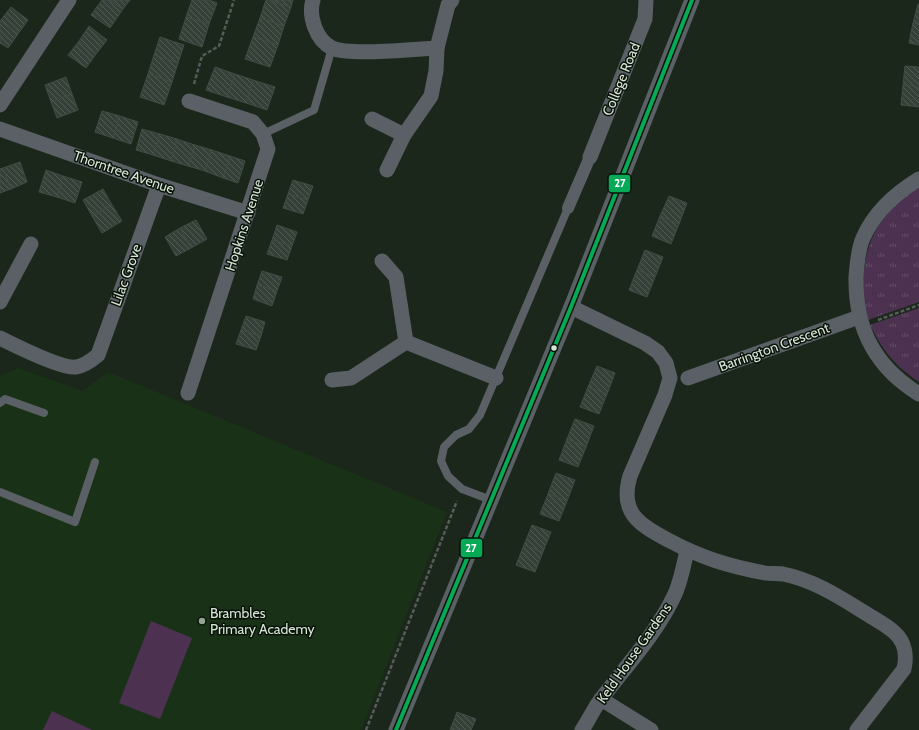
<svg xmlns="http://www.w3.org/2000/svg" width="919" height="730" font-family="Cabin,sans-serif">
	<defs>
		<pattern id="grass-tufts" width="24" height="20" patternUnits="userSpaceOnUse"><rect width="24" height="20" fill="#4c3150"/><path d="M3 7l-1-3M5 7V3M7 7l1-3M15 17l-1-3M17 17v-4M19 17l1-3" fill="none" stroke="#654f68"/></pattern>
		<pattern id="building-back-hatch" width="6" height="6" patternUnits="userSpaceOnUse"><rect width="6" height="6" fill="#354138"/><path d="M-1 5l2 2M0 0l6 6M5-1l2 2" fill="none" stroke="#525c54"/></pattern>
	</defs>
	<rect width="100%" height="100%" fill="#1b271a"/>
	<polygon fill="#193217" points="18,368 82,391 108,372 447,512 361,730 0,730 0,376"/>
	<g fill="url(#grass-tufts)">
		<path d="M919 186V302L868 320C866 311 863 301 862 292 861 286 863 278 864 271 868 232 887 208 919 186Z"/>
		<path d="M919 308V382C895 366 883 351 870 325Z"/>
	</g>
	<g fill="#4c3150">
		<polygon points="151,621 192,638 160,719 119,703"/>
		<polygon points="52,711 92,730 43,730"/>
	</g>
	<g fill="url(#building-back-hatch)" stroke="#404d43">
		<polygon points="102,0 110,0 123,9 110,28 91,15"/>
		<polygon points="110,0 130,0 123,9"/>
		<polygon points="192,0 209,0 217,3 209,24 186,17"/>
		<polygon points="266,0 291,7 284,26 260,18"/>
		<polygon points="270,0 293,0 291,7"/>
		<polygon points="918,4 919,4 919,25 913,23"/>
		<polygon points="11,7 28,20 18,34 0,21"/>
		<polygon points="186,17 209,24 202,47 179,39"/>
		<polygon points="260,18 284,26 278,45 253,37"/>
		<polygon points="0,21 18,34 8,48 0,43"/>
		<polygon points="913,23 919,25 919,45 909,43"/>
		<polygon points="89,26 107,40 96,54 79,41"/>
		<polygon points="160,37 184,45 178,63 154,55"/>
		<polygon points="253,37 278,45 270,67 245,59"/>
		<polygon points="79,41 96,54 86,68 68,55"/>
		<polygon points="154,55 178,63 172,82 148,74"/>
		<polygon points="905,66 919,67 919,87 903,85"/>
		<polygon points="215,67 235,74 227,97 206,90"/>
		<polygon points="148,74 172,82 164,105 140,97"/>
		<polygon points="235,74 253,80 246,103 227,97"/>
		<polygon points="66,77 72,94 51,102 45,85"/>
		<polygon points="253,80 275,87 267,110 246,103"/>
		<polygon points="903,85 919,87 919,107 901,105"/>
		<polygon points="72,94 78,110 57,118 51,102"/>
		<polygon points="102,111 120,116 113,138 95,132"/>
		<polygon points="120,116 138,122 131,144 113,138"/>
		<polygon points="142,129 160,134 153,155 136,150"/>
		<polygon points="160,134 177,139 171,161 153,155"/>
		<polygon points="177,139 195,145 188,166 171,161"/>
		<polygon points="195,145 212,150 205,171 188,166"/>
		<polygon points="212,150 230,156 223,178 205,171"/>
		<polygon points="230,156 245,161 238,183 223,178"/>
		<polygon points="20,162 27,182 11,189 3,168"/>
		<polygon points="3,168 11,189 0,193 0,169"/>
		<polygon points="46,170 63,176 57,197 39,192"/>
		<polygon points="63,176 82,182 75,203 57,197"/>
		<polygon points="293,180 313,186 308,200 288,194"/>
		<polygon points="103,189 112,205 92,216 83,200"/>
		<polygon points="288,194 308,200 303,214 283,208"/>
		<polygon points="669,196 687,203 679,224 660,216"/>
		<polygon points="112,205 122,221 102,233 92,216"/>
		<polygon points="660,216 679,224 671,244 652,236"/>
		<polygon points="196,220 207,239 191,248 180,228"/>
		<polygon points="277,225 297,232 292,246 272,240"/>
		<polygon points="180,228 191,248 176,256 165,237"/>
		<polygon points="272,240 292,246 287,260 267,254"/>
		<polygon points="645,250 663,257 655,277 637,270"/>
		<polygon points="637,270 655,277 647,297 629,290"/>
		<polygon points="262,271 282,277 277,291 257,285"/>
		<polygon points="257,285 277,291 272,306 253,299"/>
		<polygon points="246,316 265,322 261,336 241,330"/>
		<polygon points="241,330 261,336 256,350 236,344"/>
		<polygon points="597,366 615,373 607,394 588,387"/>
		<polygon points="588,387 607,394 599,414 580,407"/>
		<polygon points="575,419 594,426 586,447 567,439"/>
		<polygon points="567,439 586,447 578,467 559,460"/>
		<polygon points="556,473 575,480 567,501 548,494"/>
		<polygon points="548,494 567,501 559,521 540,514"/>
		<polygon points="532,525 551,532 543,552 524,545"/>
		<polygon points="524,545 543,552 535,572 516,565"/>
		<polygon points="457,712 476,719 471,730 450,730"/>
	</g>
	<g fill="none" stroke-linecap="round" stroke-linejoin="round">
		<g stroke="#565c5b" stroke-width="2.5" stroke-dasharray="4 2" stroke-linecap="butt">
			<polyline points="194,84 202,56 219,46 234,0"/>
			<polyline points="878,320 919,305"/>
			<polyline points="366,730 457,501"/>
		</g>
		<g stroke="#5a6065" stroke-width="8">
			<polyline points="263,134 314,110 332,48"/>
			<polyline points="0,403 5,399 44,413"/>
			<polyline points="0,492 75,522 95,462"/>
			<polyline points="491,500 462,489 448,476 441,461 444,447 456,435 469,429 480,415 568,208"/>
		</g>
		<polyline stroke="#5a6065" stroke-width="12" points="568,208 590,157"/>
		<g stroke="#5a6065" stroke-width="15">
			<path d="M313 0C308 16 316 40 332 48 351 56 414 49 437 48"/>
			<polyline points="0,105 69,0"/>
			<polyline points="372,119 404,135"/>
			<polyline points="0,129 159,185 248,213"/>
			<polyline points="590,157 645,19 646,0"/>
			<polyline points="387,170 404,135 431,96 436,71 437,48 448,5 452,0"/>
			<path d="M919 179C896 193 874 213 863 238 858 249 857 264 856 277 855 329 875 367 919 394"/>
			<polyline points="0,302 31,244"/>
			<path d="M571 307 645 343 658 352 666 363 670 378 665 395 630 476C619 513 639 524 668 540 702 558 728 566 765 573 771 574 777 573 783 574 814 580 841 598 867 614 876 620 887 625 895 633 905 642 907 656 904 669L857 730"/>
			<path d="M0 338C14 345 62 369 76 367 84 366 92 360 98 355L159 185"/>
			<polyline points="406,342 496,378"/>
			<polyline points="688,378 859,317"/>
			<polyline points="332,380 351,378 406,342 396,277 382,261"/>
			<polyline points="188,393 268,149 263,134 253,122 189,101"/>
			<polyline points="601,699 651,730"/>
			<polyline points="396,730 571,307 692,0"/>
			<path d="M582 730C589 720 594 708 601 699 627 665 657 633 675 594 681 580 684 565 687 550"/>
		</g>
		<defs>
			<polyline id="bus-1" points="396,730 571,307 692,0"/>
		</defs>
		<use href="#bus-1" stroke="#081208" stroke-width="7"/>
		<use href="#bus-1" stroke="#06aa56" stroke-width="4"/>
	</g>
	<circle fill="#d7e5d6" stroke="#081208" stroke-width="1.5" cx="554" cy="348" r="3.5"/>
	<circle fill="#95a294" stroke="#081208" stroke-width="1.5" cx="202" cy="621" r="4"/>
	<g text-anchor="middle" stroke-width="3" stroke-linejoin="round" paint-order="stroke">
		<g font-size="14" fill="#d7e5d6" stroke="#081208">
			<text transform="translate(621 79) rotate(-68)" y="5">College Road</text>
			<text transform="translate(124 172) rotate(19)" y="5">Thorntree Avenue</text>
			<text transform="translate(244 225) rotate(-72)" y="5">Hopkins Avenue</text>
			<text transform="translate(126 275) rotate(-70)" y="5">Lilac Grove</text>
			<text transform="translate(774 347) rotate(-20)" y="5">Barrington Crescent</text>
			<text transform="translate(634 653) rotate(-55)" y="5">Keld House Gardens</text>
		</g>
		<g font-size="14" fill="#d7e5d6" stroke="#081208" text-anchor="start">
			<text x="210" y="618">Brambles<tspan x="210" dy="16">Primary Academy</tspan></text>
		</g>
	</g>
	<g stroke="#081208" stroke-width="1.5">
		<rect x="608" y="174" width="23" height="19" rx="4" fill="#06aa56"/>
		<rect x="460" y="538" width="23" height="20" rx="4" fill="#06aa56"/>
	</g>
	<g font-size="11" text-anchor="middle" font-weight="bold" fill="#fff">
		<text x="620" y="187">27</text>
		<text x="471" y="552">27</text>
	</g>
</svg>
